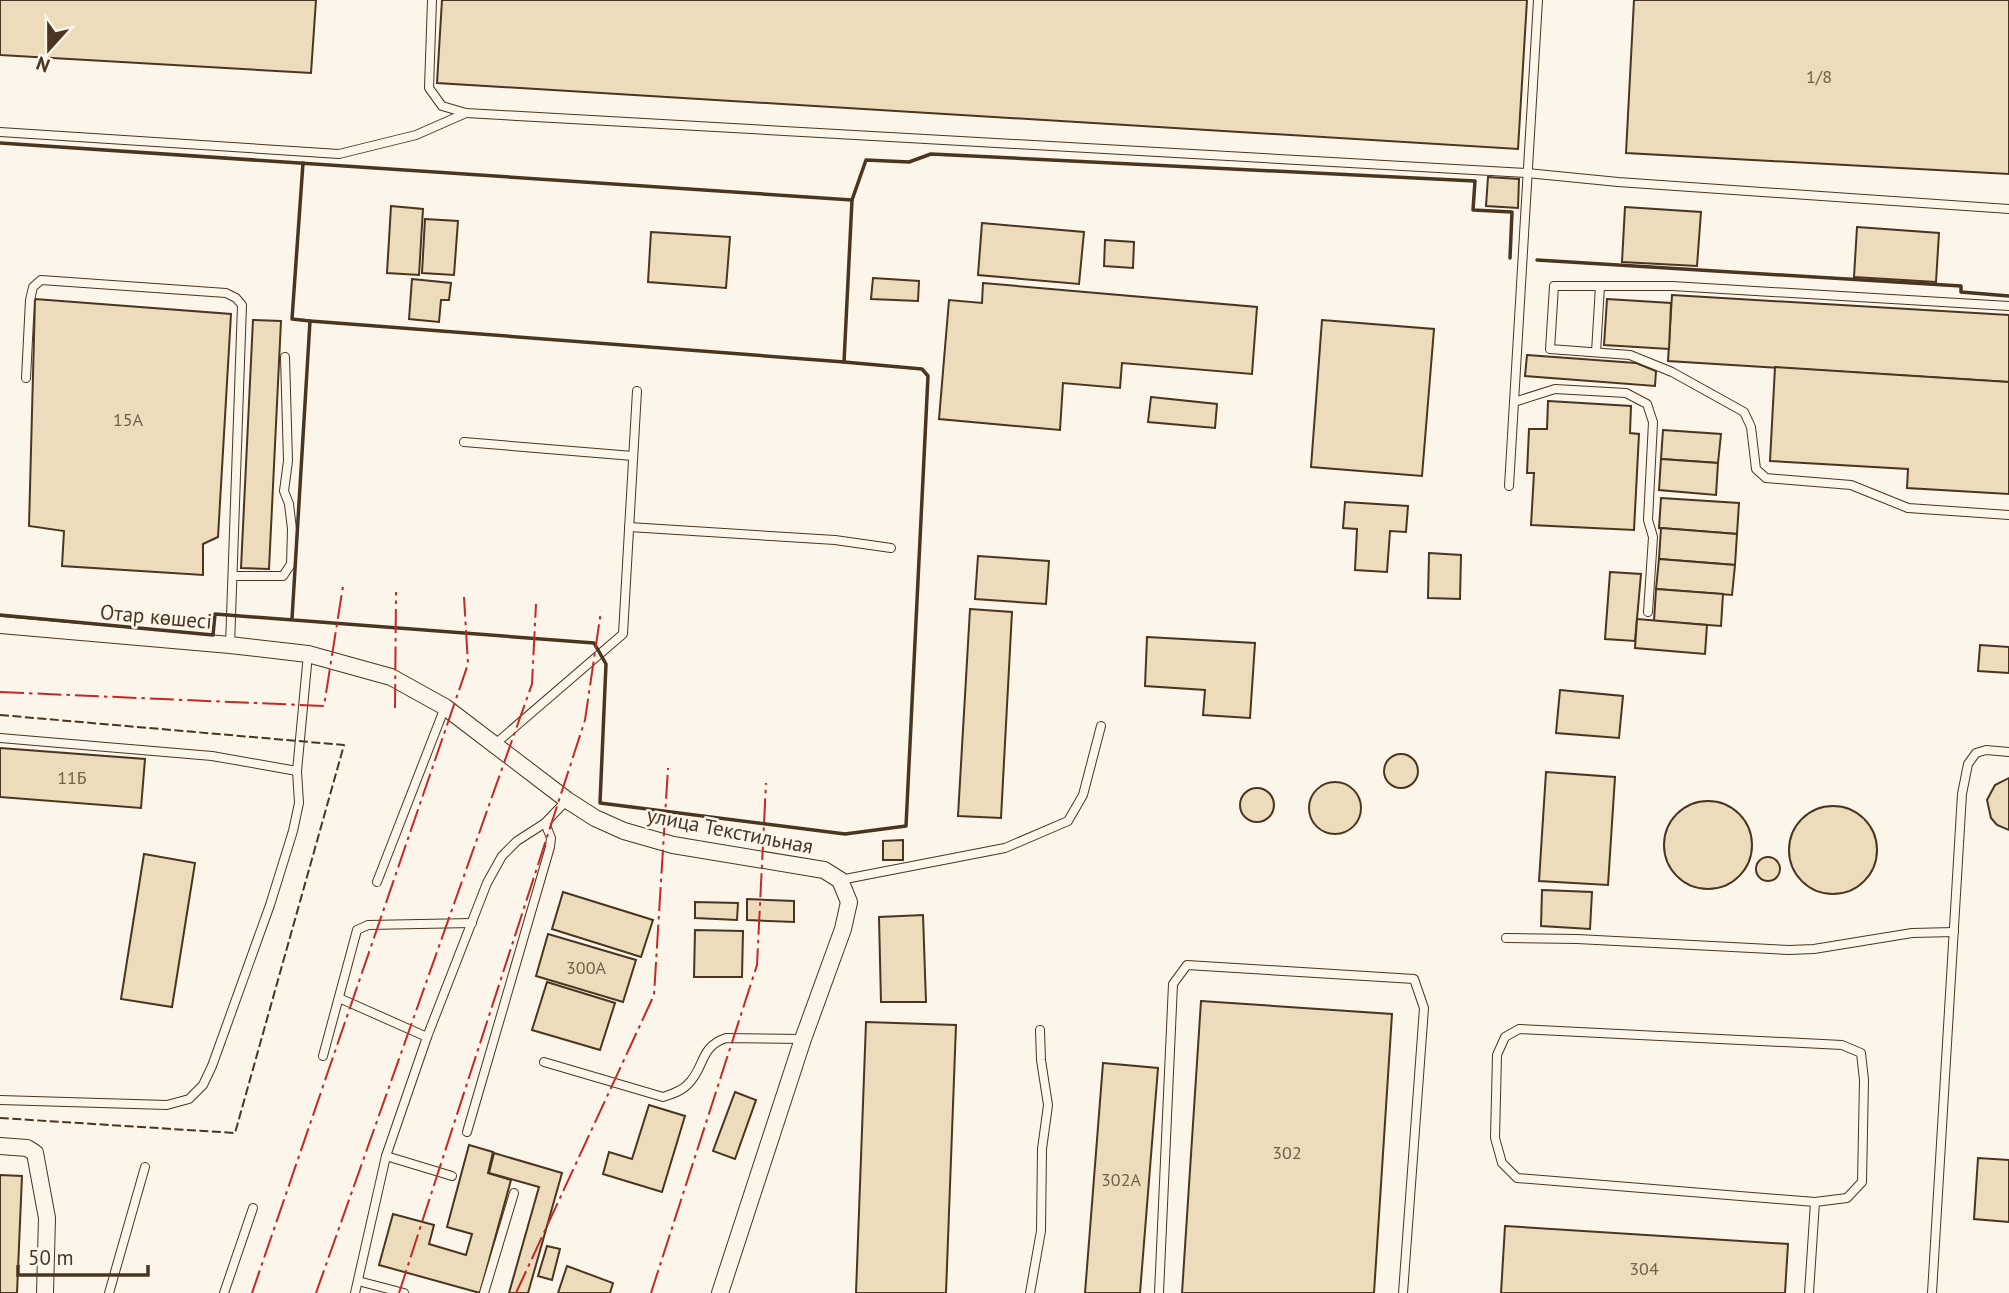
<svg xmlns="http://www.w3.org/2000/svg" width="2009" height="1293" font-family="'PT Sans',sans-serif">
	<rect width="100%" height="100%" fill="#fbf6e9"/>
	<g fill="#ecdcbc" stroke="#4a3520" stroke-width="2">
		<polygon points="0,0 316,0 311,73 0,55"/>
		<polygon points="442,0 1527,0 1518,149 437,83"/>
		<polygon points="1634,0 2009,0 2009,174 1626,153"/>
		<polygon points="1488,177 1519,179 1518,208 1486,206"/>
		<polygon points="391,206 423,209 419,275 387,273"/>
		<polygon points="1625,207 1701,212 1697,266 1622,262"/>
		<polygon points="425,219 458,221 454,275 422,273"/>
		<polygon points="982,223 1084,232 1079,284 978,275"/>
		<polygon points="1857,227 1939,233 1936,282 1854,277"/>
		<polygon points="651,232 730,237 726,288 648,282"/>
		<polygon points="1105,240 1134,242 1133,268 1104,266"/>
		<polygon points="873,278 919,281 918,301 871,299"/>
		<polygon points="412,279 451,283 449,300 441,300 439,322 409,319"/>
		<polygon points="983,283 1257,307 1252,374 1122,363 1120,388 1063,383 1060,430 939,419 949,300 982,303"/>
		<polygon points="1672,295 2009,315 2009,382 1668,361"/>
		<polygon points="35,299 231,314 218,537 203,544 203,575 62,566 64,531 29,526"/>
		<polygon points="1607,299 1671,303 1669,349 1604,345"/>
		<polygon points="253,320 281,321 269,569 241,568"/>
		<polygon points="1322,320 1434,329 1422,476 1311,467"/>
		<polygon points="1527,355 1636,363 1656,371 1655,386 1525,376"/>
		<polygon points="1775,367 2009,382 2009,494 1907,488 1908,469 1770,461"/>
		<polygon points="1151,397 1217,404 1215,428 1148,422"/>
		<polygon points="1548,401 1631,406 1630,433 1639,434 1634,530 1531,525 1534,473 1527,473 1529,429 1547,429"/>
		<polygon points="1663,430 1721,434 1718,463 1661,459"/>
		<polygon points="1661,459 1718,463 1716,495 1659,490"/>
		<polygon points="1661,498 1739,503 1737,534 1659,528"/>
		<polygon points="1345,502 1408,506 1406,532 1390,531 1387,572 1355,570 1357,529 1343,528"/>
		<polygon points="1661,528 1737,534 1735,565 1659,559"/>
		<polygon points="1429,553 1461,555 1460,599 1428,598"/>
		<polygon points="978,556 1049,561 1046,604 975,599"/>
		<polygon points="1659,559 1735,565 1732,595 1656,589"/>
		<polygon points="1610,572 1641,574 1635,641 1605,639"/>
		<polygon points="1656,589 1723,594 1721,626 1654,621"/>
		<polygon points="970,609 1012,612 1001,818 958,816"/>
		<polygon points="1637,619 1707,625 1705,654 1635,648"/>
		<polygon points="1147,637 1255,643 1250,718 1203,715 1205,690 1145,686"/>
		<polygon points="1980,645 2009,647 2009,673 1978,671"/>
		<polygon points="1560,690 1623,696 1619,738 1556,733"/>
		<polygon points="0,748 145,759 141,808 0,797"/>
		<circle cx="1401" cy="771" r="17"/>
		<polygon points="1546,772 1615,777 1608,885 1539,881"/>
		<polygon points="2009,778 2009,830 1997,825 1991,818 1987,800 1995,785"/>
		<circle cx="1335" cy="808" r="26"/>
		<circle cx="1257" cy="805" r="17"/>
		<circle cx="1708" cy="845" r="44"/>
		<circle cx="1833" cy="850" r="44"/>
		<polygon points="903,840 903,860 883,860 883,841"/>
		<polygon points="144,854 195,863 172,1007 121,999"/>
		<circle cx="1768" cy="869" r="12"/>
		<polygon points="1542,890 1592,892 1590,929 1541,926"/>
		<polygon points="563,892 653,920 641,957 552,929"/>
		<polygon points="747,899 794,901 794,922 747,920"/>
		<polygon points="695,902 738,903 737,920 695,918"/>
		<polygon points="923,915 926,1002 881,1002 879,917"/>
		<polygon points="695,930 743,931 742,977 694,977"/>
		<polygon points="548,934 636,960 623,1002 536,976"/>
		<polygon points="547,982 615,1003 600,1050 532,1030"/>
		<polygon points="1201,1001 1392,1014 1374,1293 1182,1293"/>
		<polygon points="866,1022 956,1025 946,1293 856,1293"/>
		<polygon points="1103,1063 1158,1068 1140,1293 1085,1293"/>
		<polygon points="735,1092 756,1100 735,1159 713,1151"/>
		<polygon points="649,1105 685,1116 662,1192 603,1174 609,1152 632,1159"/>
		<polygon points="469,1145 493,1152 488,1173 511,1180 480,1293 379,1265 393,1214 434,1225 429,1244 466,1255 472,1234 447,1227"/>
		<polygon points="494,1153 562,1173 528,1293 509,1293 539,1187 489,1173"/>
		<polygon points="1978,1158 2009,1160 2009,1222 1974,1219"/>
		<polygon points="0,1175 22,1176 17,1293 0,1293"/>
		<polygon points="1505,1226 1788,1244 1785,1293 1501,1293"/>
		<polygon points="547,1246 560,1249 552,1280 538,1276"/>
		<polygon points="567,1266 613,1283 610,1293 558,1293"/>
	</g>
	<g fill="none" stroke-linecap="round" stroke-linejoin="round">
		<defs>
			<g id="service">
				<polyline points="432,0 429,88 442,106 466,113 1527,173 1618,182 2009,209"/>
				<polyline points="0,132 339,154 416,135 466,113"/>
				<polyline points="2009,306 1672,286 1554,286 1550,349 1630,355 1672,372 1744,412 1751,427 1756,469 1766,478 1851,485 1908,508 2009,515"/>
				<polyline points="1596,352 1600,286"/>
				<polyline points="26,378 30,300 33,287 41,280 226,293 236,298 242,305 230,645"/>
				<polyline points="1514,402 1555,389 1626,393 1647,404 1653,422 1648,520 1653,537 1648,612"/>
				<polyline points="464,442 633,456"/>
				<polyline points="1509,486 1538,0"/>
				<polyline points="629,527 835,540 891,548"/>
				<polyline points="233,576 283,576 291,564 292,529 289,504 284,491 288,461 285,357"/>
				<polyline points="0,738 212,756 297,771"/>
				<polyline points="494,745 623,634 637,391"/>
				<polyline points="840,880 1005,848 1068,821 1083,795 1101,726"/>
				<polyline points="377,882 445,707"/>
				<polyline points="1506,938 1577,939 1789,950 1814,949 1912,933 1954,932"/>
				<polyline points="339,998 427,1037"/>
				<polyline points="323,1056 357,930 368,925 472,923"/>
				<path d="M544 1062 663 1097C672 1094 682 1091 688 1084 705 1068 699 1047 726 1038L803 1039"/>
				<polyline points="0,1100 167,1105 189,1099 203,1085 212,1066 270,905 293,831 299,803 297,771 308,654"/>
				<polyline points="467,1132 550,847 551,838 545,823"/>
				<polyline points="386,1156 452,1176"/>
				<polyline points="358,1281 404,1293"/>
				<polyline points="109,1293 145,1167"/>
				<polyline points="224,1293 253,1208"/>
				<polyline points="355,1293 386,1156 427,1037 487,883 502,856 517,841 545,823 567,800"/>
				<polyline points="484,1293 514,1193"/>
				<polyline points="1030,1293 1041,1231 1042,1149 1048,1105 1041,1060 1040,1030"/>
				<polyline points="1159,1293 1173,984 1187,965 1414,979 1424,1008 1403,1293"/>
				<polyline points="1809,1293 1815,1202 1517,1178 1502,1163 1495,1138 1497,1055 1505,1037 1519,1029 1842,1045 1861,1053 1864,1080 1862,1182 1847,1198 1815,1202"/>
				<polyline points="1932,1293 1962,794 1968,764 1976,753 1986,750 2009,752"/>
			</g>
			<g id="minor">
				<polyline points="0,625 230,645 308,654 391,677 445,707 567,800 595,818 624,831 673,845 824,870 840,880 849,902 843,929 803,1039 720,1293"/>
				<polyline points="0,1146 27,1148 35,1153 47,1218 45,1293"/>
			</g>
		</defs>
		<use href="#service" stroke="#4a3520" stroke-width="10"/>
		<use href="#minor" stroke="#4a3520" stroke-width="18"/>
		<use href="#service" stroke="#fbf6e9" stroke-width="8"/>
		<use href="#minor" stroke="#fbf6e9" stroke-width="16"/>
		<polyline stroke="#4a3520" stroke-width="2" stroke-dasharray="9 3.5" stroke-linecap="butt" points="0,715 344,745 235,1133 0,1118"/>
		<g stroke="#4a3520" stroke-width="3.5">
			<polyline points="0,143 852,200"/>
			<polyline points="303,163 292,319 310,321"/>
			<polyline points="1537,260 1961,286 1961,292 2009,296"/>
			<polyline points="844,362 852,200 866,160 909,162 931,154 1475,181 1473,210 1512,212 1510,258"/>
			<polyline points="0,615 213,635 215,614 594,643 606,664 600,803 845,834 906,826 928,376 922,369 844,362 310,321 292,619"/>
		</g>
		<g stroke="#c62828" stroke-width="2" stroke-dasharray="24 5 3.5 5" stroke-linecap="butt">
			<polyline points="0,692 324,706 343,586"/>
			<polyline points="395,708 396,592"/>
			<polyline points="252,1293 468,664 464,597"/>
			<polyline points="316,1293 532,684 536,604"/>
			<polyline points="399,1293 585,720 601,611"/>
			<polyline points="516,1293 654,995 668,768"/>
			<polyline points="651,1293 757,965 766,783"/>
		</g>
	</g>
	<g text-anchor="middle" stroke-width="5" stroke-linejoin="round" paint-order="stroke">
		<g font-size="18" fill="#725f47">
			<text x="1819" y="83">1/8</text>
			<text x="128" y="426">15А</text>
			<text x="72" y="784">11Б</text>
			<text x="586" y="974">300А</text>
			<text x="1287" y="1159">302</text>
			<text x="1121" y="1186">302А</text>
			<text x="1644" y="1275">304</text>
		</g>
		<g font-size="21" fill="#4a3520" stroke="#fbf6e9">
			<text transform="translate(156 617) rotate(5)" y="7">Отар көшесі</text>
			<text transform="translate(730 831) rotate(11)" y="7">улица Текстильная</text>
		</g>
	</g>
	<g transform="translate(49 49) rotate(201)" stroke="#fbf6e9" stroke-width="5" paint-order="stroke">
	<path d="M0-5L12 26L0 18L-12 26Z" fill="#4a3520"/>
	<text y="-10" font-size="19" font-weight="bold" text-anchor="middle" fill="#4a3520">N</text>
	</g>
	<path d="M18 1265v10h130v-10" fill="none" stroke="#4a3520" stroke-width="3.5"/>
	<text x="28" y="1265" font-size="21" fill="#4a3520" stroke="#fbf6e9" stroke-width="5" paint-order="stroke">50 m</text>
</svg>
